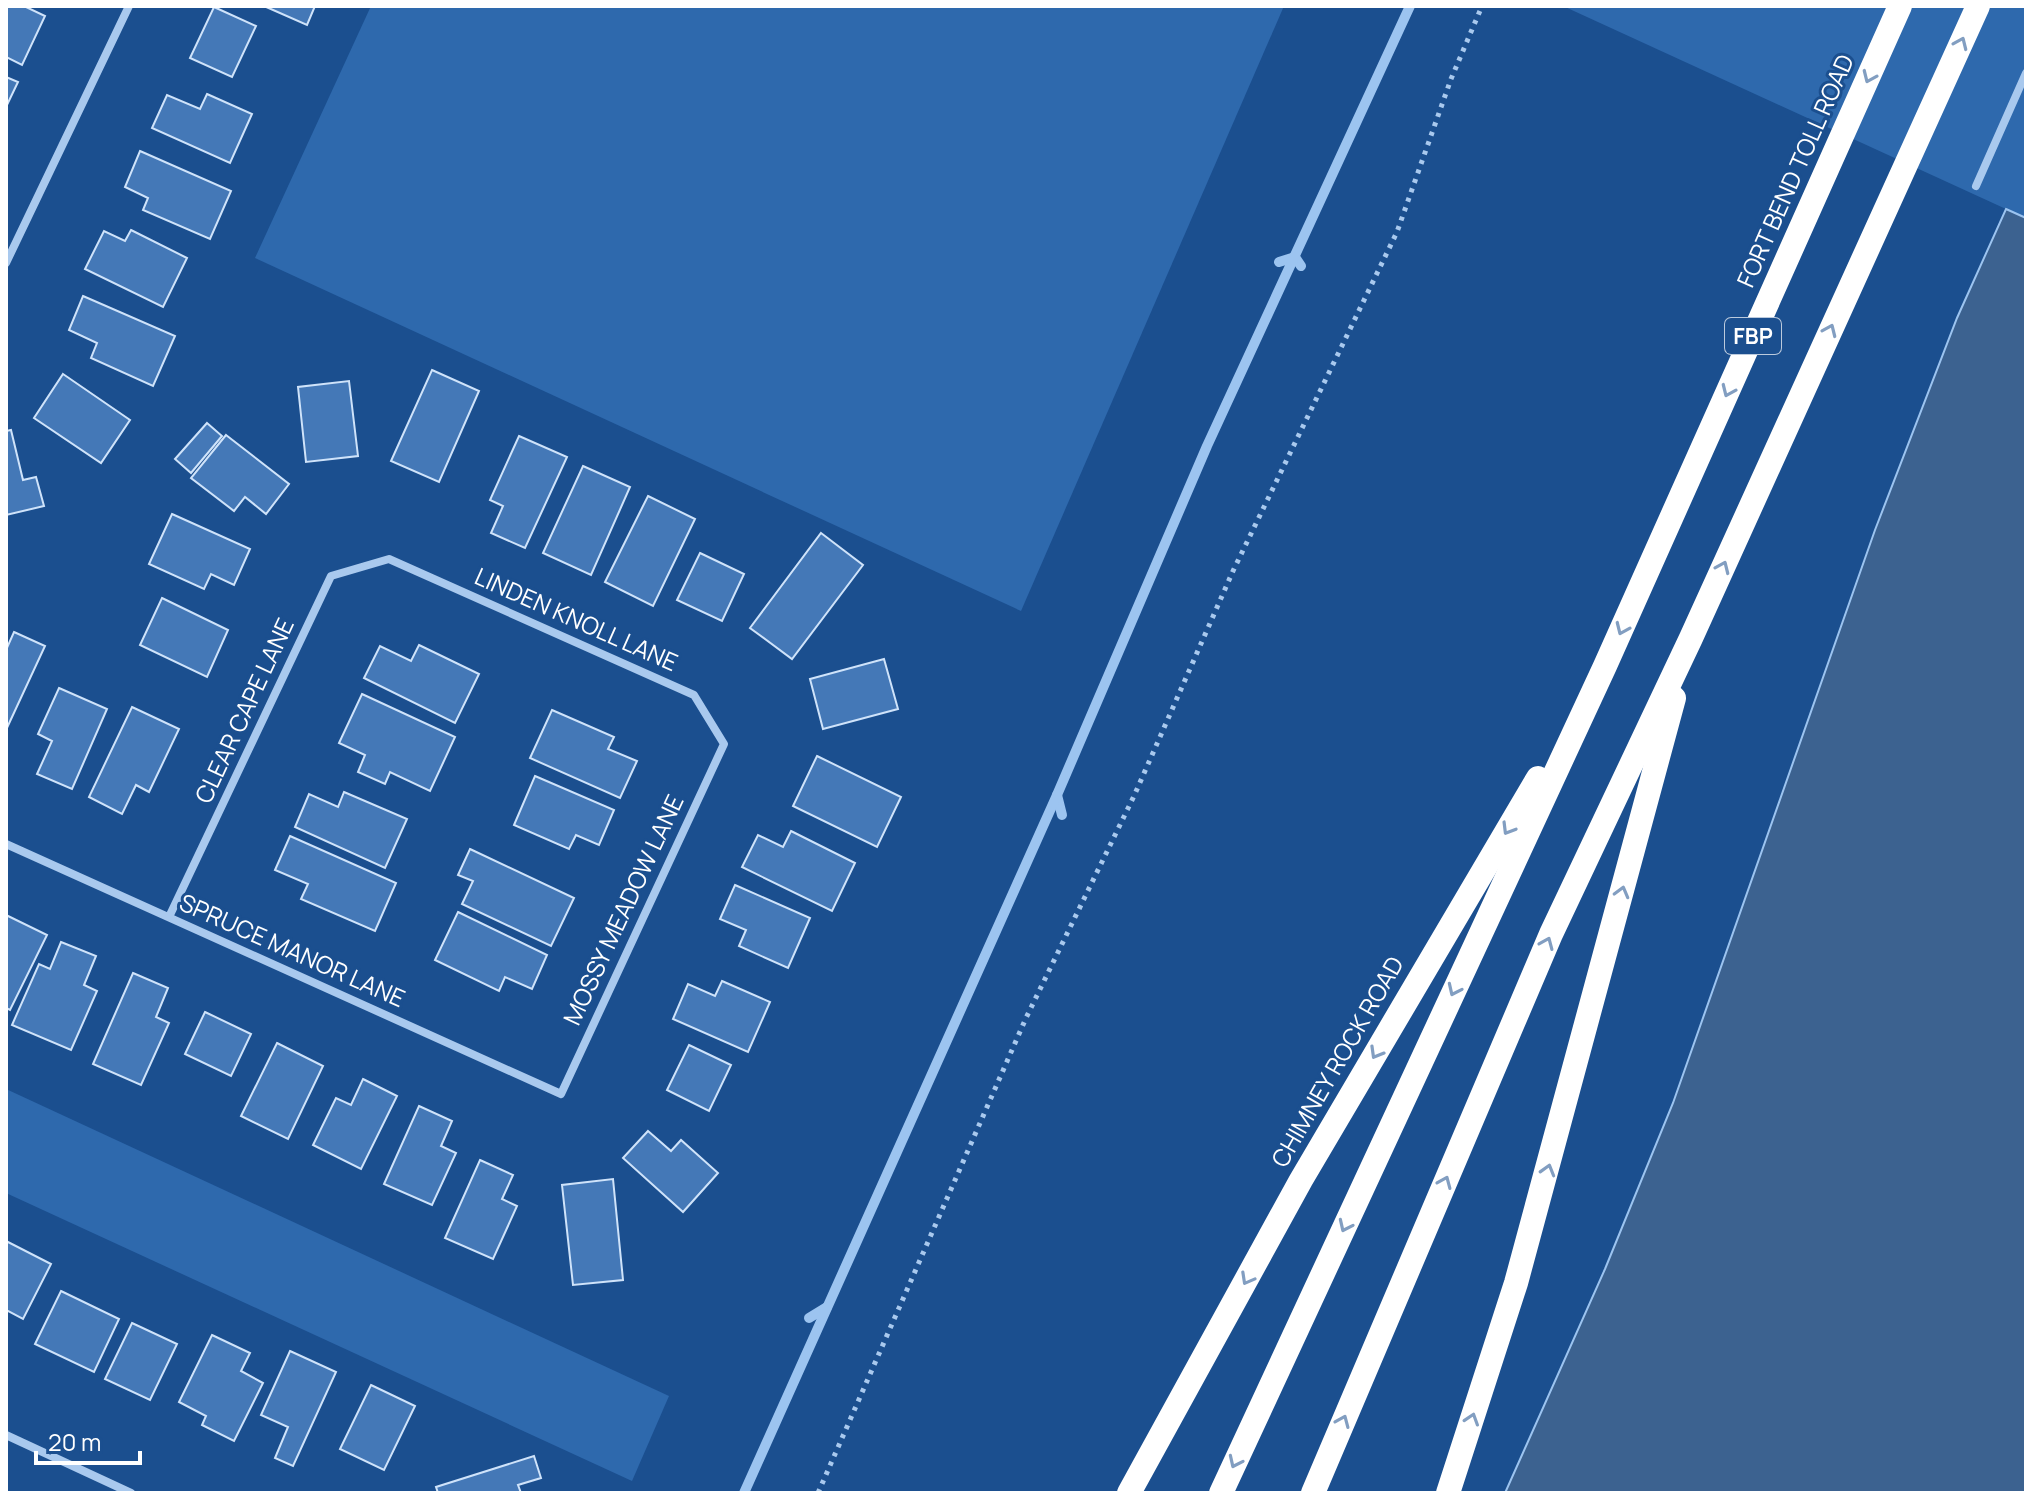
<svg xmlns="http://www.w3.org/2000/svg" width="2032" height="1499" font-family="Manrope,sans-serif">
	<rect width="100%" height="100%" fill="#1b4f8f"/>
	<g fill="#2e69ad">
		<polygon points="371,6 1284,6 1021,611 255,258"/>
		<polygon points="1563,6 2026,6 2026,218 2006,209"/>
		<polygon points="6,1089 669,1396 632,1481 6,1193"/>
	</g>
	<polygon fill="#3c6290" stroke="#9cc4f0" stroke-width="2" points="2006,209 2026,218 2026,1493 1505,1493 1605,1269 1673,1103 1875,530 1957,318"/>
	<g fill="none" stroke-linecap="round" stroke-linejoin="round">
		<g stroke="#9cc4f0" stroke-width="10">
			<polyline points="1279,262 1295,257 1301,266"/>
			<polyline points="1057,795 1062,815"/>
			<polyline points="809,1318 827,1307"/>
			<polyline points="744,1493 1057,795 1207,446 1410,6"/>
		</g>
	</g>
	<g fill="#4478b7" stroke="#cfe3fa" stroke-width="2">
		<polygon points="6,6 24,6 45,16 22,65 6,57"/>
		<polygon points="264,6 315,6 307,25"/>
		<polygon points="214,7 256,26 232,77 190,58"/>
		<polygon points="6,77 18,82 6,107"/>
		<polygon points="207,94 252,114 230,163 152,128 167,95 200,109"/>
		<polygon points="140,151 231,191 210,239 143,210 148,198 125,187"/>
		<polygon points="131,230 187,258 163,307 85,269 104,231 125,241"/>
		<polygon points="83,296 175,336 153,386 91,358 97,343 69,330"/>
		<polygon points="432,370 479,391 439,482 391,461"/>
		<polygon points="63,374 130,420 101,463 34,418"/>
		<polygon points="349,381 358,456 306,462 298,387"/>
		<polygon points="207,423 222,436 191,473 175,459"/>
		<polygon points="11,430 23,480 36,477 44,506 6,515 6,431"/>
		<polygon points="226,435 289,484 266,514 245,497 234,511 191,478"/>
		<polygon points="519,436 567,457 525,548 491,533 503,506 490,500"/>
		<polygon points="583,466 630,487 591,575 543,553"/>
		<polygon points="648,496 695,519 653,606 605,582"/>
		<polygon points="172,514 250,549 234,585 211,574 204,589 149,564"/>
		<polygon points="821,533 863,565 792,659 750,628"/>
		<polygon points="700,553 744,574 722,621 677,600"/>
		<polygon points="162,598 228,630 207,677 140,645"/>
		<polygon points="14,632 45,646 6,730 6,650"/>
		<polygon points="419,645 479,674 455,723 364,678 380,646 411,661"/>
		<polygon points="884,659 898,709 823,729 810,679"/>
		<polygon points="59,688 107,709 72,789 37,774 52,741 38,734"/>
		<polygon points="362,694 455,737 430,791 390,772 385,784 358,772 365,755 339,743"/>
		<polygon points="132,707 179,729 149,792 136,785 122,814 89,797"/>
		<polygon points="552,710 614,737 608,749 637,761 620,798 530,758"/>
		<polygon points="817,756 901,797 877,847 793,806"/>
		<polygon points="535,776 614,810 599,845 576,835 569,849 514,825"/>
		<polygon points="344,792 407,819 385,868 295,827 309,794 338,807"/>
		<polygon points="791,831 855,863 832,911 742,867 758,835 783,847"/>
		<polygon points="290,836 396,883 375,931 301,899 308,884 275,870"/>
		<polygon points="470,849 574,898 551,946 462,904 473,881 458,875"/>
		<polygon points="735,885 810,918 788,968 739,946 746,930 720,919"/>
		<polygon points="458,912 547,955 532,989 505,977 499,991 435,960"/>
		<polygon points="6,915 47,935 10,1010 6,1008"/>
		<polygon points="61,942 96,956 84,985 97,991 71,1050 12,1025 39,964 50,969"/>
		<polygon points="133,973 168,988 156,1017 169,1023 141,1085 93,1064"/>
		<polygon points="722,981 770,1002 748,1052 673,1019 688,984 715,996"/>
		<polygon points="205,1012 251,1034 231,1076 185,1054"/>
		<polygon points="277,1043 323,1066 288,1139 241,1116"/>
		<polygon points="689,1045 731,1065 709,1111 667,1090"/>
		<polygon points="363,1079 397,1096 361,1169 313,1145 336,1098 351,1105"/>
		<polygon points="419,1106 452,1121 441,1146 456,1153 432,1205 384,1184"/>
		<polygon points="648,1131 671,1151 681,1140 718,1173 683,1212 623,1158"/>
		<polygon points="480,1160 513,1175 502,1199 517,1206 493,1259 445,1238"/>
		<polygon points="613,1179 623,1280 573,1285 562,1185"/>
		<polygon points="6,1241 51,1264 23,1319 6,1310"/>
		<polygon points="61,1291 119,1319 94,1372 35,1344"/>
		<polygon points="132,1323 177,1344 150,1400 105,1379"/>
		<polygon points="212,1335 250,1353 241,1371 263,1383 234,1441 202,1425 206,1416 179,1402"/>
		<polygon points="290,1351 336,1372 293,1466 275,1458 288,1427 261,1415"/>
		<polygon points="371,1385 415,1406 384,1470 340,1449"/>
		<polygon points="534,1456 541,1478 518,1485 521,1493 438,1493 436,1487"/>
	</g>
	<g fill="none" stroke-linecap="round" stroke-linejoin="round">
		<polyline stroke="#a9c9ee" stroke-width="5" stroke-dasharray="4 6" stroke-linecap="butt" points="818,1493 1026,1018 1134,796 1233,571 1397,232 1451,79 1482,6"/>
		<g stroke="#a9c9ee" stroke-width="8">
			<polyline points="1976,186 2026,73"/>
			<polyline points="6,263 129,6"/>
			<polyline points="6,844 561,1094 724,744 694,695 389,559 331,576 169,917"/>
			<polyline points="6,1435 131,1493"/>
		</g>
		<g stroke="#fff" stroke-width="24">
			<polyline points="1129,1493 1301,1180 1538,778"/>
			<polyline points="1221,1493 1605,666 1900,6"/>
			<polyline points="1313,1493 1551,934 1691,638 1978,6"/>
			<polyline points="1448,1493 1516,1283 1674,698"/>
		</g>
	</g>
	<defs><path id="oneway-chevron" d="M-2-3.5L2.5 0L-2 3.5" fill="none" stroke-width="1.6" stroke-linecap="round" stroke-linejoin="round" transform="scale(2)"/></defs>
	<g stroke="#829ec1">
		<use href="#oneway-chevron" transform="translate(1961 43) rotate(-66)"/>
		<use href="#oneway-chevron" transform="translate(1869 77) rotate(114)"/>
		<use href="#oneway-chevron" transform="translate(1830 330) rotate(-66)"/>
		<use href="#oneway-chevron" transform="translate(1728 391) rotate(114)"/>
		<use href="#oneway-chevron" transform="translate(1723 567) rotate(-66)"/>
		<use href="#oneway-chevron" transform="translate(1622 629) rotate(114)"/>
		<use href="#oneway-chevron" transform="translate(1508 829) rotate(121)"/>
		<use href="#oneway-chevron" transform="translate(1622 892) rotate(-75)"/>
		<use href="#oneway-chevron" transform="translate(1547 943) rotate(-67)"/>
		<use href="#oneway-chevron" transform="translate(1454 990) rotate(115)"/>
		<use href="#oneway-chevron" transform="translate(1376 1053) rotate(120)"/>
		<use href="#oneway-chevron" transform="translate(1548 1170) rotate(-74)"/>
		<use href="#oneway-chevron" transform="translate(1445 1182) rotate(-67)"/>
		<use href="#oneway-chevron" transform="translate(1345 1226) rotate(115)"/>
		<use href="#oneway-chevron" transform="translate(1247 1279) rotate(119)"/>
		<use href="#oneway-chevron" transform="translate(1472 1419) rotate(-72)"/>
		<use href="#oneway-chevron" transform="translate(1343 1421) rotate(-67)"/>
		<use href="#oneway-chevron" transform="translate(1235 1462) rotate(115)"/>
	</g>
	<g text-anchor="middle" stroke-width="6" stroke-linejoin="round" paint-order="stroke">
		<rect fill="#1b4f8f" stroke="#bbcadd" stroke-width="2" x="1725" y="318" width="56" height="36" rx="6"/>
		<g font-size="22" font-weight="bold" fill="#fff">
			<text x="1753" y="344">FBP</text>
		</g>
		<g font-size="24" fill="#fff" stroke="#1b4f8f">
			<text transform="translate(1796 171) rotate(-66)" y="8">FORT BEND TOLL ROAD</text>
			<text transform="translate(576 620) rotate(24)" y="8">LINDEN KNOLL LANE</text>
			<text transform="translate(245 711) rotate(-65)" y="8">CLEAR CAPE LANE</text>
			<text transform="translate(624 910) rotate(-65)" y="8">MOSSY MEADOW LANE</text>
			<text transform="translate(292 951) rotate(24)" y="8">SPRUCE MANOR LANE</text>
			<text transform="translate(1338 1062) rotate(-60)" y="8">CHIMNEY ROCK ROAD</text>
		</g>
	</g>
	<rect width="2032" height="1499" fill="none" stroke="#ffffff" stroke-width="16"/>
	<path d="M36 1451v12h104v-12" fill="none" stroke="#ffffff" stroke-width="4"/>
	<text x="48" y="1451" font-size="24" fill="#ffffff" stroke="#1b4f8f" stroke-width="6" paint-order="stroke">20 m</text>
</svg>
